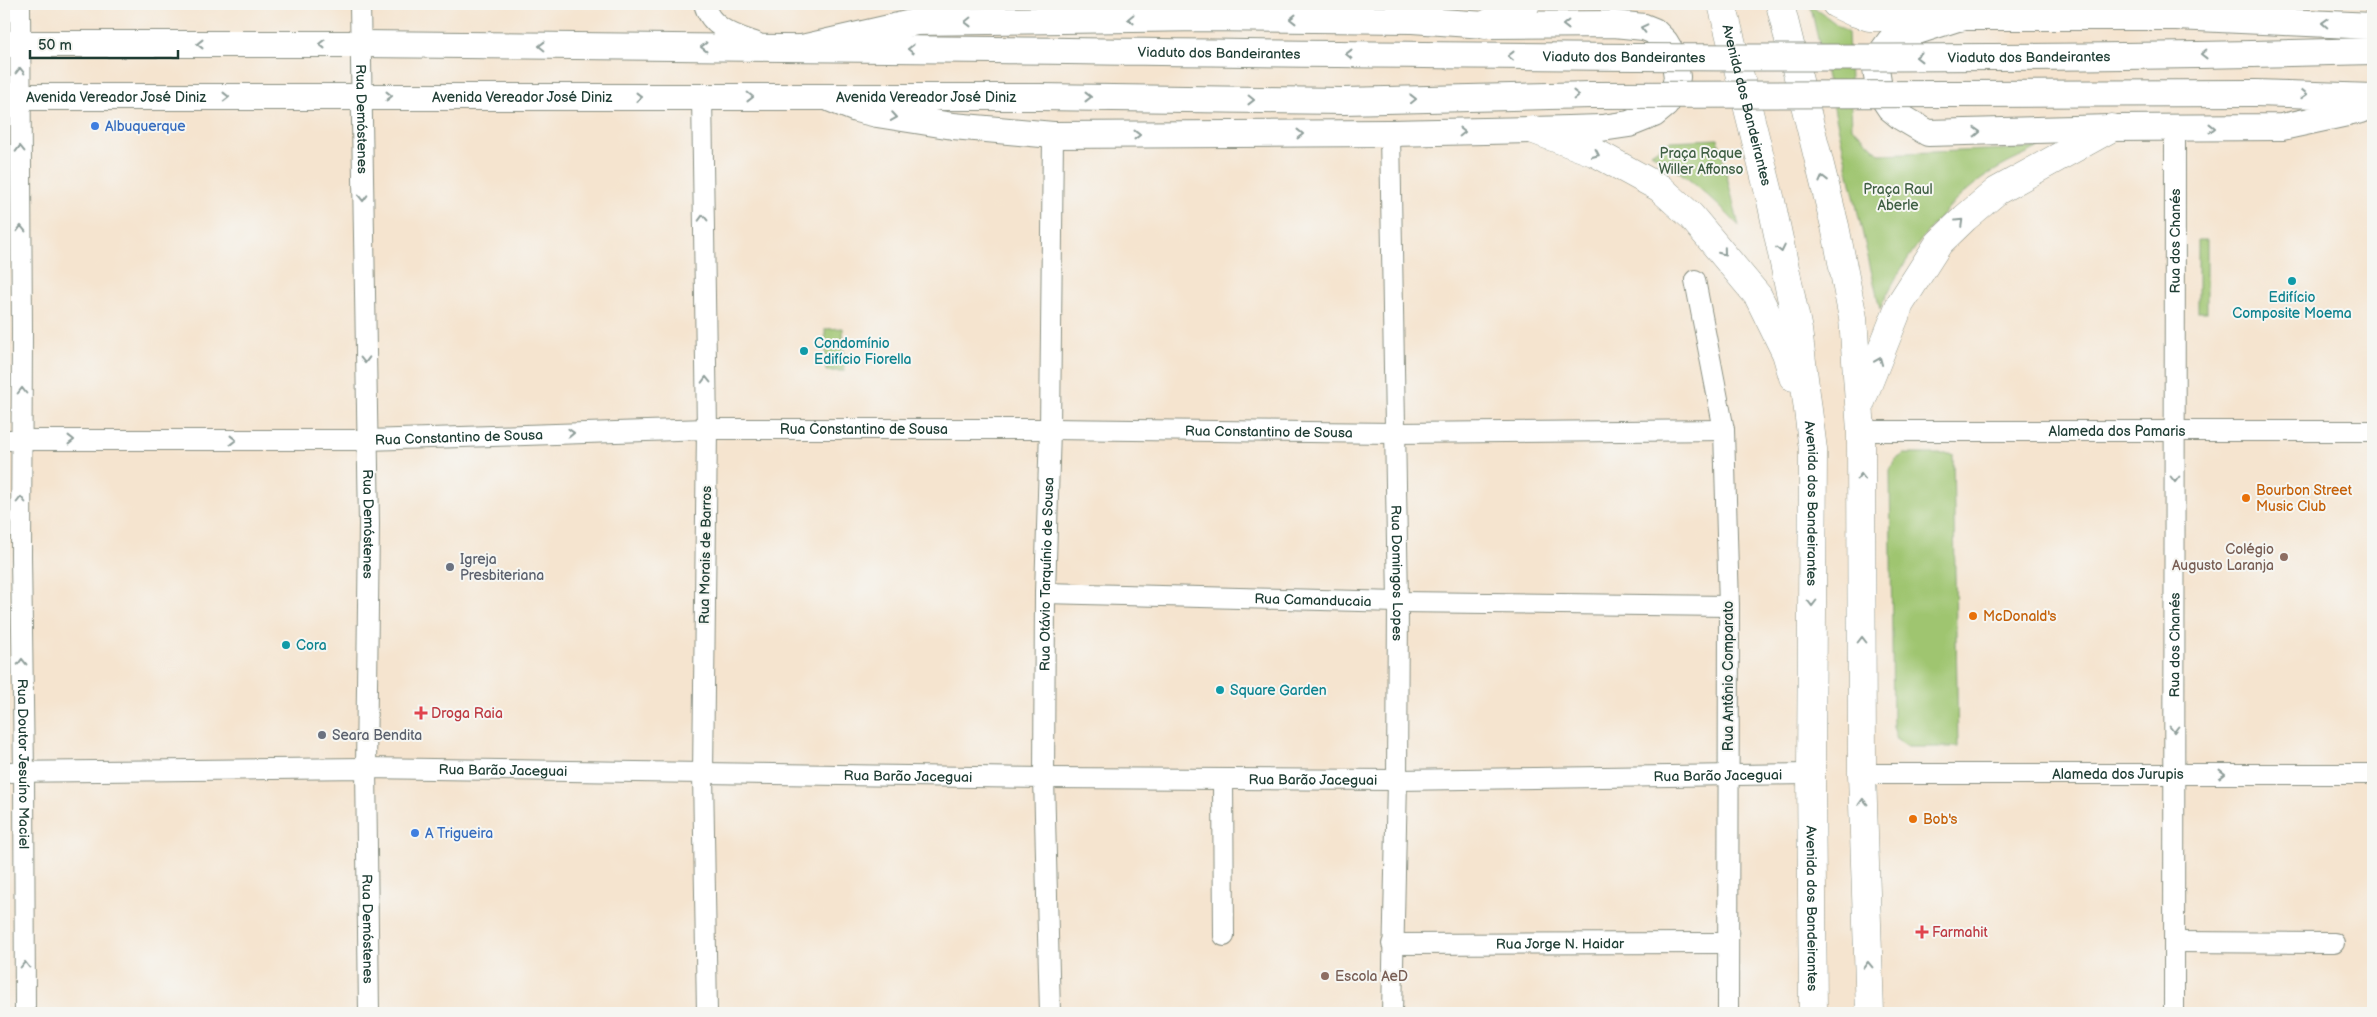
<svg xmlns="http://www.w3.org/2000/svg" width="2377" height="1017" font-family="'Balsamiq Sans',sans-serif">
	<rect width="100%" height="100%" fill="#f6f6f2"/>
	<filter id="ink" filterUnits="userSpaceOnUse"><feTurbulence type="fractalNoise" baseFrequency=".02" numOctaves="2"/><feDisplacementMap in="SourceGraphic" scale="10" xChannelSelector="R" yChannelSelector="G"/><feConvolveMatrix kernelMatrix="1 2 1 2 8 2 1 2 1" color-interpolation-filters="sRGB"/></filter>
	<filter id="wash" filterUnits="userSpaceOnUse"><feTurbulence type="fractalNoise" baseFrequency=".0096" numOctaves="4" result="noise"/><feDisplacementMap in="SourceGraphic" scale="20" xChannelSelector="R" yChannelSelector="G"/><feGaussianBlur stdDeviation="1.12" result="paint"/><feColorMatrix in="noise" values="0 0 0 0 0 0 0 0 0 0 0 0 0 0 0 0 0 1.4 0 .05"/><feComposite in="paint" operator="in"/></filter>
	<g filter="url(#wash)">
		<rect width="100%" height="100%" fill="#f5e4cf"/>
		<g fill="#9fc570" stroke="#5f8152">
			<path d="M1810 4 1848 33 1852 127 1880 154 2039 148C2026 155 2013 160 2001 167 1949 195 1904 256 1880 309Z"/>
			<path d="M1718 139 1739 226C1712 198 1684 173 1651 153L1669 141Z"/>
			<rect x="2198" y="240" width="9" height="72"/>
			<polygon points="843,328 844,371 826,371 825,329"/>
			<polygon points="1904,454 1953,454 1958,747 1908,747 1897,740 1893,726 1890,470 1895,460"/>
		</g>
	</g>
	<g filter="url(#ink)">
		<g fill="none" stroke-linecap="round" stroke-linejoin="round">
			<defs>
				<g id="minor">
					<path id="s1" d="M20 4 22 333 21 556 24 772 25 1013"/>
					<path id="s2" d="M360 4 369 524 366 768 369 1013"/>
					<path d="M704 4C711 29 735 35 757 43"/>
					<polyline points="702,96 707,429 703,774 707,1013"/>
					<path id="s3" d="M1390 133 1398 602 1397 780 1392 1013"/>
					<polyline points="1695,280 1724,430 1729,606 1728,1013"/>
					<path id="s4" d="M1861 431H2373"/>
					<path id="s5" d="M4 440H367L707 429H1050L1395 433 1724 430"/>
					<path id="s6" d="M1045 593 1398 602 1729 606"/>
					<path id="s7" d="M4 772 366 768 1044 778 1397 780 1811 774"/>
					<path id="s8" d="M1862 774H2373"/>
					<polyline points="1223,779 1224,936"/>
					<polyline points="2175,942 2334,943"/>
					<path id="s9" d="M1392 944 1727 943"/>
					<path id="s10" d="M1050 1013 1044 778 1045 593 1050 429 1053 135"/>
					<path id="s11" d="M2174 1013 2175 128"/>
				</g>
				<g id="major">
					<polyline points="2373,26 2176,17 1961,17 1896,38 1890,41 1879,56 1876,69 1880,93 1890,108 1901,117 1928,133 2111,128 2282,127 2361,110 2373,105"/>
					<polyline points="4,44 361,44 994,50"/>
					<polyline points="802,48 916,22 1202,18 1412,20 1485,25 1614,24 1644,27 1654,31 1665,42 1674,57 1677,77 1674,92 1665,105 1654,114 1629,124 1602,128 1534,130 1390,133 1053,135 953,126 877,114 856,109 831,99"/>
					<polyline points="2252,54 2373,51"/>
					<polyline points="2255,93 2373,97"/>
					<path id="s12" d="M4 97H1039"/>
				</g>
				<g id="highway">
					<path id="s13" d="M1722 4 1771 201 1798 330 1813 450 1811 774 1813 1013"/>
					<polyline points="1780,4 1835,226 1853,318 1861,431 1862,774 1870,1013"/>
					<polyline points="1836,4 1853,12 1869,17 1961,17"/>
					<polyline points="1485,25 1526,4"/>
					<polyline points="1534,130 1596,153 1660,188 1691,216 1758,296 1786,353 1793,377"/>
					<polyline points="1861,402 1900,304 1939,243 1965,218 1997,191 2111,128"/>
				</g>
			</defs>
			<use href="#minor" stroke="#8a9082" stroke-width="22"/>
			<use href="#major" stroke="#8a9082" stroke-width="28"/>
			<use href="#highway" stroke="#8a9082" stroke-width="29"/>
			<use href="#minor" stroke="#fff" stroke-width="20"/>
			<use href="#major" stroke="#fff" stroke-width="26"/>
			<use href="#highway" stroke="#fff" stroke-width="28"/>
			<defs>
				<g id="major-bridge">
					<path id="s14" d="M994 50C1414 55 1833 62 2252 54"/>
					<polyline points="1039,97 1344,101 1591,95 2255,93"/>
				</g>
			</defs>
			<use href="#major-bridge" stroke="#8a9082" stroke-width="28" stroke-linecap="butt"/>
			<use href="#major-bridge" stroke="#fff" stroke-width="26"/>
		</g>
		<defs><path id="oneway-chevron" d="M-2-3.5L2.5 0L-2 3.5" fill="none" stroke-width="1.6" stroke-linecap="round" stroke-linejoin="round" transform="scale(1.25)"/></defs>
		<g stroke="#8f9e9a">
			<use href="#oneway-chevron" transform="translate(1131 19) rotate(179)"/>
			<use href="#oneway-chevron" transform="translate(1293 19) rotate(-180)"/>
			<use href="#oneway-chevron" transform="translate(968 22) rotate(179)"/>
			<use href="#oneway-chevron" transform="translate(2325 23) rotate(-178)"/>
			<use href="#oneway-chevron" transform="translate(1566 25) rotate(179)"/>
			<use href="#oneway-chevron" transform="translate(1644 28) rotate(-167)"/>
			<use href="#oneway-chevron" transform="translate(200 44) rotate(180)"/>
			<use href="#oneway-chevron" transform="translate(322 44) rotate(-180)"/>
			<use href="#oneway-chevron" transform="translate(542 46) rotate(-179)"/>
			<use href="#oneway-chevron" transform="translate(704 47) rotate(-180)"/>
			<use href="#oneway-chevron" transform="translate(911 49) rotate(-179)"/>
			<use href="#oneway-chevron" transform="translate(1349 54) rotate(-179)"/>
			<use href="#oneway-chevron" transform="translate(2204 54) rotate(179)"/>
			<use href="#oneway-chevron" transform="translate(1511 56) rotate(-179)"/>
			<use href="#oneway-chevron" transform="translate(1919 57) rotate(180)"/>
			<use href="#oneway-chevron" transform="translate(20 71) rotate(-90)"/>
			<use href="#oneway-chevron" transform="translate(2304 94) rotate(2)"/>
			<use href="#oneway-chevron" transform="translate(1576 95) rotate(-1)"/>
			<use href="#oneway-chevron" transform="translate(389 96)"/>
			<use href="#oneway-chevron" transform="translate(226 97)"/>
			<use href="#oneway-chevron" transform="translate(639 97)"/>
			<use href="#oneway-chevron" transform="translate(750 97) rotate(1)"/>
			<use href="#oneway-chevron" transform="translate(1088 97)"/>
			<use href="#oneway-chevron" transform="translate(1413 99) rotate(-1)"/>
			<use href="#oneway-chevron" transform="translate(1251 100) rotate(1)"/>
			<use href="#oneway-chevron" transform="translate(894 117) rotate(9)"/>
			<use href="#oneway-chevron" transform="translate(2212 128)"/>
			<use href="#oneway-chevron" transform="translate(1462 132) rotate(-1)"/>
			<use href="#oneway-chevron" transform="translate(1977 132) rotate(-2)"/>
			<use href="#oneway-chevron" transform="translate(1300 134)"/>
			<use href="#oneway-chevron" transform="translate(1137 135)"/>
			<use href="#oneway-chevron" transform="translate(20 149) rotate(-91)"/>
			<use href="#oneway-chevron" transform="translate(1596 154) rotate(25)"/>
			<use href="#oneway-chevron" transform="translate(1823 179) rotate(-104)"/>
			<use href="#oneway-chevron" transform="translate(363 198) rotate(89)"/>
			<use href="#oneway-chevron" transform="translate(703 218) rotate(-91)"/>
			<use href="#oneway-chevron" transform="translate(1960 222) rotate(-44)"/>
			<use href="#oneway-chevron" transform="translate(21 229) rotate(-91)"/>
			<use href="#oneway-chevron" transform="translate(1781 249) rotate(78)"/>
			<use href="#oneway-chevron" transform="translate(1723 252) rotate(51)"/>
			<use href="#oneway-chevron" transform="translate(365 360) rotate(89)"/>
			<use href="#oneway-chevron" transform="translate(1879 361) rotate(-68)"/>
			<use href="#oneway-chevron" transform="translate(706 380) rotate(-91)"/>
			<use href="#oneway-chevron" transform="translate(22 391) rotate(-90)"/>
			<use href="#oneway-chevron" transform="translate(571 433) rotate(-2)"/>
			<use href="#oneway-chevron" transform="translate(71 440)"/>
			<use href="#oneway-chevron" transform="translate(233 440)"/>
			<use href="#oneway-chevron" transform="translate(1861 477) rotate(-90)"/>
			<use href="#oneway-chevron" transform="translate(2175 479) rotate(90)"/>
			<use href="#oneway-chevron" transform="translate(21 500) rotate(-90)"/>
			<use href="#oneway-chevron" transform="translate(1812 603) rotate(90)"/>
			<use href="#oneway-chevron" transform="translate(1862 640) rotate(-90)"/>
			<use href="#oneway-chevron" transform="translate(22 662) rotate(-91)"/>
			<use href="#oneway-chevron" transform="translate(2174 729) rotate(90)"/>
			<use href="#oneway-chevron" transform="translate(2222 774)"/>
			<use href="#oneway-chevron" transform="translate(1863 802) rotate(-92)"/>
			<use href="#oneway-chevron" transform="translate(25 965) rotate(-90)"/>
			<use href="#oneway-chevron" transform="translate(1868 965) rotate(-92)"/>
		</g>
	</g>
	<g fill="#3f7fe0" stroke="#f6f6f2" stroke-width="2">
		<circle cx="95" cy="126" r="5"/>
		<circle cx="415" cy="833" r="5"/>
	</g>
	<g fill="#0f9aa8" stroke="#f6f6f2" stroke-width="2">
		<circle cx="2292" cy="281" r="5"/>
		<circle cx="804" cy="351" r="5"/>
		<circle cx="286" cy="645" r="5"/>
		<circle cx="1220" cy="690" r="5"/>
	</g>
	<g fill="#e8710a" stroke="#f6f6f2" stroke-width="2">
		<circle cx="2246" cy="498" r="5"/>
		<circle cx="1973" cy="616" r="5"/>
		<circle cx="1913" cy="819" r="5"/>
	</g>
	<g fill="#8d6e63" stroke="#f6f6f2" stroke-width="2">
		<circle cx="2284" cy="557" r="5"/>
		<circle cx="1325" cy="976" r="5"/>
	</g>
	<g fill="#6b7280" stroke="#f6f6f2" stroke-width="2">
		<circle cx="450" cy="567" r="5"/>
		<circle cx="322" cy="735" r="5"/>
	</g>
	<g fill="#e0444e" stroke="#f6f6f2" stroke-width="2">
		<path d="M418.5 705.5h5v5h5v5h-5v5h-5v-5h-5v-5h5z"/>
		<path d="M1919.5 924.5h5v5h5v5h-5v5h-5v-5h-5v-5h5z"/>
	</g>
	<g text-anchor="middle" stroke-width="4" stroke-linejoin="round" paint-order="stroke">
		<g font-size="14" fill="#1f3d34" stroke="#f6f6f2">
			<text dy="5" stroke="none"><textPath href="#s14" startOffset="225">Viaduto dos Bandeirantes</textPath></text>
			<text dy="5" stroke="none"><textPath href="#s14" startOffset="1035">Viaduto dos Bandeirantes</textPath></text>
			<text dy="5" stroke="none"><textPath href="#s14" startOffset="630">Viaduto dos Bandeirantes</textPath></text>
			<text dy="5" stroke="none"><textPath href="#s12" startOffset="518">Avenida Vereador José Diniz</textPath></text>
			<text dy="5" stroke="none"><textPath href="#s12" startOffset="112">Avenida Vereador José Diniz</textPath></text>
			<text dy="5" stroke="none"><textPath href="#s12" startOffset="922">Avenida Vereador José Diniz</textPath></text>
			<text dy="5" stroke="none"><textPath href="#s13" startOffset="104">Avenida dos Bandeirantes</textPath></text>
			<text dy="5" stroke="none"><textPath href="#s2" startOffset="115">Rua Demóstenes</textPath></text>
			<text dy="5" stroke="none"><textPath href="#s11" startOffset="772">Rua dos Chanés</textPath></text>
			<text dy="5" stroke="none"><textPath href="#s5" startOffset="860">Rua Constantino de Sousa</textPath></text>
			<text dy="5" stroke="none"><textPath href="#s4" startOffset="256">Alameda dos Pamaris</textPath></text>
			<text dy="5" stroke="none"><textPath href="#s5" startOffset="1265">Rua Constantino de Sousa</textPath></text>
			<text dy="5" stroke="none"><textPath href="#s5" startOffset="455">Rua Constantino de Sousa</textPath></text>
			<text dy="5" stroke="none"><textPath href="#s13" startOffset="509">Avenida dos Bandeirantes</textPath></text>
			<text dy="5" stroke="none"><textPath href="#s2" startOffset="520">Rua Demóstenes</textPath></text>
			<text transform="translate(705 555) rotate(-89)" y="5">Rua Morais de Barros</text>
			<text dy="5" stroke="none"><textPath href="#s3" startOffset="440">Rua Domingos Lopes</textPath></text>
			<text dy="5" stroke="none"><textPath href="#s10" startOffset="439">Rua Otávio Tarquínio de Sousa</textPath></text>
			<text dy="5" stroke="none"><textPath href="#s6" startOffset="268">Rua Camanducaia</textPath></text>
			<text dy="5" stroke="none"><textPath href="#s11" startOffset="368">Rua dos Chanés</textPath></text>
			<text transform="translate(1728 676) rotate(-90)" y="5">Rua Antônio Comparato</text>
			<text dy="5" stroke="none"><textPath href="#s1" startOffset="760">Rua Doutor Jesuíno Maciel</textPath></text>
			<text dy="5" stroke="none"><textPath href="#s7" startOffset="499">Rua Barão Jaceguai</textPath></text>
			<text dy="5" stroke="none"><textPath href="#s8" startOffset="256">Alameda dos Jurupis</textPath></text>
			<text dy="5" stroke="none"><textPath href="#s7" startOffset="1714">Rua Barão Jaceguai</textPath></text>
			<text dy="5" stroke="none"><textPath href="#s7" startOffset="904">Rua Barão Jaceguai</textPath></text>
			<text dy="5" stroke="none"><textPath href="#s7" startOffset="1309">Rua Barão Jaceguai</textPath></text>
			<text dy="5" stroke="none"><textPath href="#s13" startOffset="914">Avenida dos Bandeirantes</textPath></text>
			<text dy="5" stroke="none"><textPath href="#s2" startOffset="925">Rua Demóstenes</textPath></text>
			<text dy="5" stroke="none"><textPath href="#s9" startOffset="168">Rua Jorge N. Haidar</textPath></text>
		</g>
		<g font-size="14" fill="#366cbe" stroke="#f6f6f2" text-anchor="start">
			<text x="105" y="131">Albuquerque</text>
			<text x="425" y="838">A Trigueira</text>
		</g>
		<g font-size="14" fill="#3f5f43" stroke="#f6f6f2">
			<text x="1701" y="158">Praça Roque<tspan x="1701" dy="16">Willer Affonso</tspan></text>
			<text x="1898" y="194">Praça Raul<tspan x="1898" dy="16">Aberle</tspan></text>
		</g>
		<g font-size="14" fill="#0d838f" stroke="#f6f6f2" text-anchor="start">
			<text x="2292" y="302" text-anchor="middle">Edifício<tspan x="2292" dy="16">Composite Moema</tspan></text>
			<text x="814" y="348">Condomínio<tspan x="814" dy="16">Edifício Fiorella</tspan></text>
			<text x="296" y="650">Cora</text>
			<text x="1230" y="695">Square Garden</text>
		</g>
		<g font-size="14" fill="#c56008" stroke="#f6f6f2" text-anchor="start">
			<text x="2256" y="495">Bourbon Street<tspan x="2256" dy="16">Music Club</tspan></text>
			<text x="1983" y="621">McDonald's</text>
			<text x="1923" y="824">Bob's</text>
		</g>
		<g font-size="14" fill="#785e54" stroke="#f6f6f2" text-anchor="end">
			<text x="2274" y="554">Colégio<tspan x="2274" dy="16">Augusto Laranja</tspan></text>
			<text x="1335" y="981" text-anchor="start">Escola AeD</text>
		</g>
		<g font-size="14" fill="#5b616d" stroke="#f6f6f2" text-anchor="start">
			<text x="460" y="564">Igreja<tspan x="460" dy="16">Presbiteriana</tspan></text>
			<text x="332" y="740">Seara Bendita</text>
		</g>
		<g font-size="14" fill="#be3a42" stroke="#f6f6f2" text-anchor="start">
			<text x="431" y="718">Droga Raia</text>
			<text x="1932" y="937">Farmahit</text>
		</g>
	</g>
	<rect width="2377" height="1017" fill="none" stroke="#f6f6f2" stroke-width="20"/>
	<path d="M30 50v8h148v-8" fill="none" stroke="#1f3d34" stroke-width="2.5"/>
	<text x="38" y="50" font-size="15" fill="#1f3d34" stroke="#f6f6f2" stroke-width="4" paint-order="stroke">50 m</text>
</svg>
